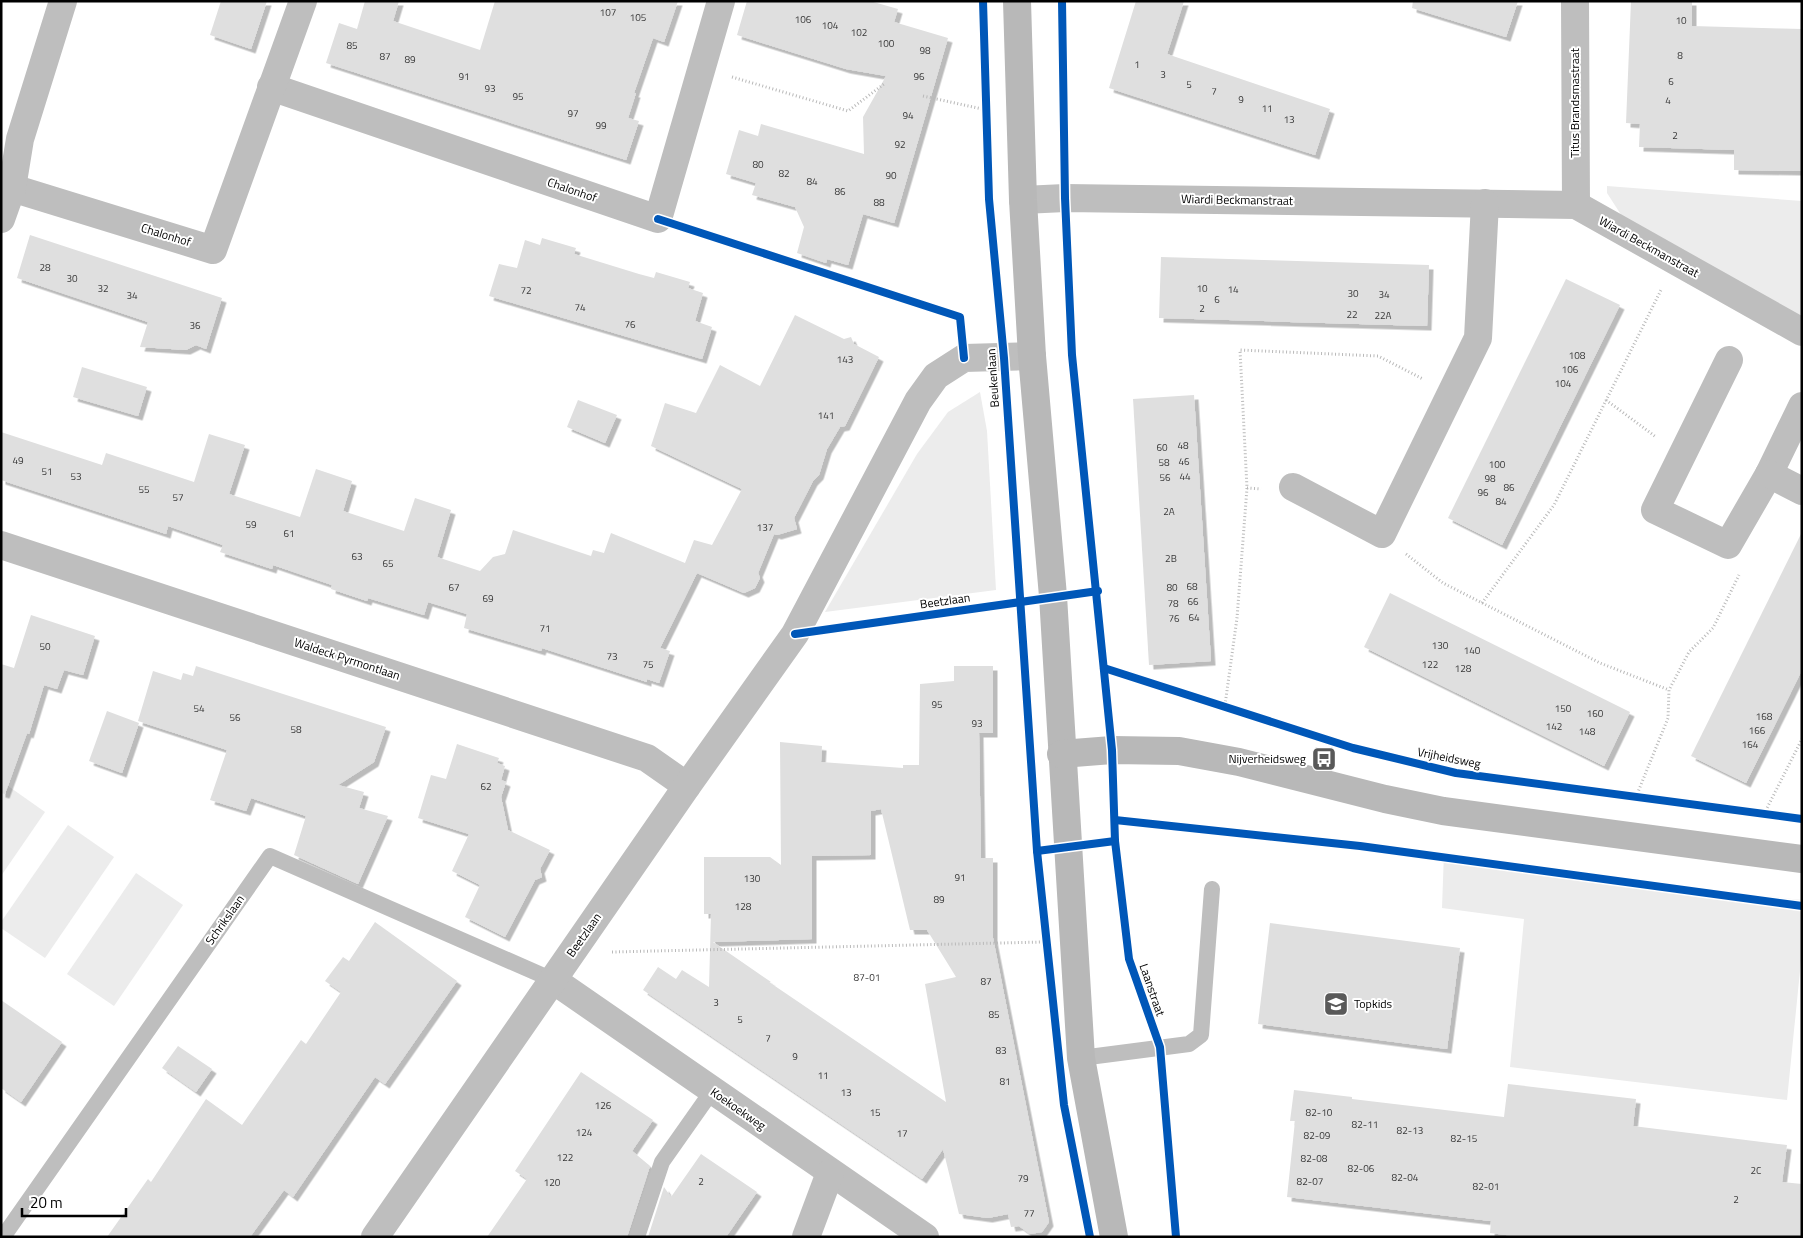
<svg xmlns="http://www.w3.org/2000/svg" width="1803" height="1238" font-family="'Titillium Web',sans-serif">
	<defs>
		<filter id="shadow"><feDropShadow dx="4.5" dy="4.5" stdDeviation="0" flood-color="#0004"/></filter>
	</defs>
	<rect width="100%" height="100%" fill="#fff"/>
	<g fill="#ececec">
		<polygon points="1607,186 1802,201 1802,318 1627,224 1607,193"/>
		<polygon points="980,392 987,431 996,590 825,612 917,454 948,412"/>
		<polygon points="1,781 45,812 1,876"/>
		<polygon points="68,825 114,857 45,958 1,928 1,922"/>
		<polygon points="1444,852 1655,884 1802,900 1802,951 1787,1100 1510,1067 1524,919 1442,908"/>
		<polygon points="136,873 183,905 114,1006 67,974"/>
	</g>
	<g fill="#dfdfdf" fill-rule="evenodd" filter="url(#shadow)">
		<polygon points="221,1 267,1 251,49 210,35"/>
		<polygon points="365,1 399,1 393,21 480,50 495,1 678,1 664,42 653,38 634,93 636,93 628,118 639,121 626,160 326,63 339,23 357,29"/>
		<polygon points="747,1 870,1 898,9 894,22 948,38 894,223 863,214 848,265 827,259 826,263 797,253 804,227 795,207 752,195 756,183 726,174 739,130 758,136 761,124 864,154 863,117 886,76 846,69 737,35"/>
		<polygon points="1136,1 1184,1 1167,54 1330,109 1315,155 1109,88"/>
		<polygon points="1413,1 1518,1 1506,37 1412,8"/>
		<polygon points="1631,1 1692,1 1692,26 1802,29 1802,171 1734,170 1734,150 1639,147 1640,124 1626,123"/>
		<polygon points="30,235 222,298 206,349 196,345 186,350 140,347 148,322 17,278"/>
		<polygon points="542,238 576,248 574,254 639,274 654,278 656,272 690,282 688,288 703,293 695,321 712,327 702,359 489,296 499,264 517,268 525,240 540,245"/>
		<polygon points="1161,257 1429,265 1427,326 1159,318"/>
		<polygon points="1566,279 1620,305 1502,545 1448,518"/>
		<polygon points="795,315 844,339 851,337 854,344 879,357 845,426 840,427 827,449 819,475 813,481 794,518 797,529 777,535 774,534 758,573 760,578 755,588 744,593 697,573 660,648 670,651 659,683 647,679 647,682 542,648 541,651 464,628 467,614 428,602 424,615 368,598 367,601 331,589 332,585 273,565 272,569 220,552 223,545 168,526 166,534 1,480 1,432 102,465 106,453 194,482 209,434 245,445 229,494 300,517 316,469 352,481 343,511 404,531 415,498 451,510 437,557 480,571 493,557 505,554 513,530 591,556 593,550 604,553 611,533 685,563 694,540 712,545 742,489 651,446 665,403 696,413 720,365 760,386"/>
		<polygon points="82,367 147,387 138,416 73,397"/>
		<polygon points="1194,395 1211,661 1149,665 1133,399"/>
		<polygon points="578,400 617,415 605,443 567,427"/>
		<polygon points="1802,532 1802,670 1746,783 1691,756"/>
		<polygon points="1390,593 1630,712 1604,766 1364,647"/>
		<polygon points="31,615 95,636 83,675 64,670 57,689 44,685 29,734 27,733 5,794 1,793 1,664 14,668"/>
		<polygon points="196,666 386,727 374,762 338,785 364,792 359,808 388,816 358,884 294,855 306,816 251,798 246,811 210,800 227,750 138,721 153,671 181,680 183,673 193,676"/>
		<path d="M954 666H993V733H979L981 858H993V938L1049 1222 1042 1232 1030 1234 1019 1226 1011 1227 1008 1214 988 1218 959 1214 943 1149 922 1179 643 990 658 967 676 979 682 970 709 987 711 914H704V857H770L781 865 780 742 822 746 821 762 903 768V765H919L920 684 954 681ZM881 809 910 930H927L956 977 925 984 946 1102 769 982H771L713 942 812 939V856L871 855V811Z"/>
		<polygon points="107,711 139,723 122,773 89,761"/>
		<polygon points="457,744 499,758 497,763 505,766 501,780 506,782 501,797 508,830 550,850 540,869 542,877 535,880 505,937 465,917 480,885 452,871 469,834 418,818 431,775 446,779"/>
		<polygon points="375,922 457,981 385,1084 375,1077 293,1197 284,1190 250,1237 107,1237 148,1179 151,1182 206,1099 242,1125 301,1040 306,1044 341,992 325,981 343,957 349,961"/>
		<polygon points="1270,923 1460,948 1447,1049 1258,1024"/>
		<polygon points="1,1000 62,1042 21,1102 1,1088"/>
		<polygon points="178,1046 212,1069 196,1092 162,1068"/>
		<polygon points="581,1072 653,1120 632,1151 650,1166 627,1237 487,1237 527,1179 515,1171"/>
		<polygon points="1508,1084 1636,1099 1633,1126 1787,1145 1782,1182 1802,1184 1802,1237 1522,1237 1490,1233 1491,1221 1287,1197 1295,1121 1290,1121 1294,1090 1352,1097 1352,1099 1504,1117"/>
		<polygon points="701,1154 757,1192 726,1237 648,1237 664,1187 671,1197"/>
	</g>
	<g fill="none" stroke-linecap="round" stroke-linejoin="round">
		<g stroke="#b9b9b9" stroke-width="3" stroke-dasharray="1 2.5" stroke-linecap="butt">
			<polyline points="732,77 848,111 884,84"/>
			<polyline points="923,96 987,110"/>
			<polyline points="1606,400 1656,437"/>
			<polyline points="1247,488 1261,489"/>
			<polyline points="1406,554 1443,583 1600,663 1669,690"/>
			<polyline points="1482,603 1554,505 1661,290"/>
			<polyline points="1225,705 1237,618 1247,488 1240,350 1378,356 1423,379"/>
			<polyline points="1636,797 1668,718 1669,690 1689,652 1713,628 1739,575"/>
			<polyline points="1764,814 1802,739"/>
			<polyline points="612,952 1043,942"/>
		</g>
		<g stroke="#bebebe" stroke-width="16">
			<polyline points="1081,1058 1189,1044 1201,1035 1212,889"/>
			<polyline points="3,1237 270,856 553,980"/>
			<polyline points="637,1237 662,1162 712,1091"/>
		</g>
		<g stroke="#bebebe" stroke-width="28">
			<polyline points="1575,1 1576,205"/>
			<polyline points="271,87 658,219 721,1"/>
			<polyline points="12,188 213,250 303,1"/>
			<polyline points="1023,200 1065,198 1576,205 1802,332"/>
			<polyline points="1,219 12,188 20,139 63,1"/>
			<polyline points="1729,360 1655,510 1728,545 1769,474 1802,406"/>
			<polyline points="1769,474 1802,491"/>
			<polyline points="1293,487 1382,534 1478,338 1485,203"/>
			<polyline points="1,545 647,758 687,786"/>
			<polyline points="553,980 925,1237"/>
			<polyline points="375,1237 687,786 795,634 918,401 936,376 964,358 1032,356"/>
			<polyline points="806,1237 830,1173"/>
		</g>
		<g stroke="#b8b8b8" stroke-width="28">
			<polyline points="1017,1 1023,200 1032,356 1053,596 1081,1058 1114,1237"/>
			<polyline points="1061,754 1112,750 1179,751 1239,762 1385,799 1443,811 1802,859"/>
		</g>
		<defs>
			<g id="cycleway">
				<polyline points="983,1 989,199 1004,358 1037,851 1064,1105 1090,1237"/>
				<polyline points="1062,1 1065,198 1072,355 1112,750 1115,841 1129,959 1160,1047 1176,1237"/>
				<polyline points="658,219 960,317 964,358"/>
				<polyline points="795,634 1098,591"/>
				<polyline points="1104,668 1353,748 1456,773 1802,819"/>
				<polyline points="1115,820 1360,846 1802,906"/>
				<polyline points="1037,851 1115,841"/>
			</g>
		</defs>
		<use href="#cycleway" stroke="#fff" stroke-width="11"/>
		<use href="#cycleway" stroke="#0057b8" stroke-width="8"/>
	</g>
	<defs>
		<symbol id="bus-square" viewBox="-11 -11 22 22"><rect x="-9" y="-9" width="18" height="18" rx="4" fill="#595959" stroke="#fff"/><path d="M-5-6H5V4H4V6H2V4H-2V6H-4V4H-5ZM-3.5-4V0h7V-4ZM-3.5 1.2v1.5H-2V1.2ZM2 1.2v1.5H3.5V1.2Z" fill="#fff"/></symbol>
		<symbol id="school-square" viewBox="-11 -11 22 22"><rect x="-9" y="-9" width="18" height="18" rx="4" fill="#595959" stroke="#fff"/><path d="M0-5L7-2L0 1L-7-2ZM-4 1L0 2.5L4 1V4Q0 6-4 4Z" fill="#fff"/></symbol>
	</defs>
	<g fill-rule="evenodd">
		<use href="#bus-square" x="1310" y="745" width="28" height="28"/>
		<use href="#school-square" x="1322" y="990" width="28" height="28"/>
	</g>
	<g text-anchor="middle" stroke-width="4" stroke-linejoin="round" paint-order="stroke">
		<g font-size="10" fill="#383838">
			<text x="608" y="16">107</text>
			<text x="638" y="21">105</text>
			<text x="803" y="23">106</text>
			<text x="1681" y="24">10</text>
			<text x="830" y="29">104</text>
			<text x="859" y="36">102</text>
			<text x="886" y="47">100</text>
			<text x="352" y="49">85</text>
			<text x="925" y="54">98</text>
			<text x="1680" y="59">8</text>
			<text x="385" y="60">87</text>
			<text x="410" y="63">89</text>
			<text x="1137" y="68">1</text>
			<text x="1163" y="78">3</text>
			<text x="464" y="80">91</text>
			<text x="919" y="80">96</text>
			<text x="1671" y="85">6</text>
			<text x="1189" y="88">5</text>
			<text x="490" y="92">93</text>
			<text x="1214" y="95">7</text>
			<text x="518" y="100">95</text>
			<text x="1241" y="103">9</text>
			<text x="1668" y="104">4</text>
			<text x="1267" y="112">11</text>
			<text x="573" y="117">97</text>
			<text x="908" y="119">94</text>
			<text x="1289" y="123">13</text>
			<text x="601" y="129">99</text>
			<text x="1675" y="139">2</text>
			<text x="900" y="148">92</text>
			<text x="758" y="168">80</text>
			<text x="784" y="177">82</text>
			<text x="891" y="179">90</text>
			<text x="812" y="185">84</text>
			<text x="840" y="195">86</text>
			<text x="879" y="206">88</text>
			<text x="45" y="271">28</text>
			<text x="72" y="282">30</text>
			<text x="103" y="292">32</text>
			<text x="1202" y="292">10</text>
			<text x="1233" y="293">14</text>
			<text x="526" y="294">72</text>
			<text x="1353" y="297">30</text>
			<text x="1384" y="298">34</text>
			<text x="132" y="299">34</text>
			<text x="1217" y="303">6</text>
			<text x="580" y="311">74</text>
			<text x="1202" y="312">2</text>
			<text x="1352" y="318">22</text>
			<text x="1383" y="319">22A</text>
			<text x="630" y="328">76</text>
			<text x="195" y="329">36</text>
			<text x="1577" y="359">108</text>
			<text x="845" y="363">143</text>
			<text x="1570" y="373">106</text>
			<text x="1563" y="387">104</text>
			<text x="826" y="419">141</text>
			<text x="1183" y="449">48</text>
			<text x="1162" y="451">60</text>
			<text x="18" y="464">49</text>
			<text x="1184" y="465">46</text>
			<text x="1164" y="466">58</text>
			<text x="1497" y="468">100</text>
			<text x="47" y="475">51</text>
			<text x="76" y="480">53</text>
			<text x="1185" y="480">44</text>
			<text x="1165" y="481">56</text>
			<text x="1490" y="482">98</text>
			<text x="1509" y="491">86</text>
			<text x="144" y="493">55</text>
			<text x="1483" y="496">96</text>
			<text x="178" y="501">57</text>
			<text x="1501" y="505">84</text>
			<text x="1169" y="515">2A</text>
			<text x="251" y="528">59</text>
			<text x="765" y="531">137</text>
			<text x="289" y="537">61</text>
			<text x="357" y="560">63</text>
			<text x="1171" y="562">2B</text>
			<text x="388" y="567">65</text>
			<text x="1192" y="590">68</text>
			<text x="454" y="591">67</text>
			<text x="1172" y="591">80</text>
			<text x="488" y="602">69</text>
			<text x="1193" y="605">66</text>
			<text x="1173" y="607">78</text>
			<text x="1194" y="621">64</text>
			<text x="1174" y="622">76</text>
			<text x="545" y="632">71</text>
			<text x="1440" y="649">130</text>
			<text x="45" y="650">50</text>
			<text x="1472" y="654">140</text>
			<text x="612" y="660">73</text>
			<text x="648" y="668">75</text>
			<text x="1430" y="668">122</text>
			<text x="1463" y="672">128</text>
			<text x="937" y="708">95</text>
			<text x="199" y="712">54</text>
			<text x="1563" y="712">150</text>
			<text x="1595" y="717">160</text>
			<text x="1764" y="720">168</text>
			<text x="235" y="721">56</text>
			<text x="977" y="727">93</text>
			<text x="1554" y="730">142</text>
			<text x="296" y="733">58</text>
			<text x="1757" y="734">166</text>
			<text x="1587" y="735">148</text>
			<text x="1750" y="748">164</text>
			<text x="486" y="790">62</text>
			<text x="960" y="881">91</text>
			<text x="752" y="882">130</text>
			<text x="939" y="903">89</text>
			<text x="743" y="910">128</text>
			<text x="867" y="981">87-01</text>
			<text x="986" y="985">87</text>
			<text x="716" y="1006">3</text>
			<text x="994" y="1018">85</text>
			<text x="740" y="1023">5</text>
			<text x="768" y="1042">7</text>
			<text x="1001" y="1054">83</text>
			<text x="795" y="1060">9</text>
			<text x="823" y="1079">11</text>
			<text x="1005" y="1085">81</text>
			<text x="846" y="1096">13</text>
			<text x="603" y="1109">126</text>
			<text x="875" y="1116">15</text>
			<text x="1319" y="1116">82-10</text>
			<text x="1365" y="1128">82-11</text>
			<text x="1410" y="1134">82-13</text>
			<text x="584" y="1136">124</text>
			<text x="902" y="1137">17</text>
			<text x="1317" y="1139">82-09</text>
			<text x="1464" y="1142">82-15</text>
			<text x="565" y="1161">122</text>
			<text x="1314" y="1162">82-08</text>
			<text x="1361" y="1172">82-06</text>
			<text x="1756" y="1174">2C</text>
			<text x="1405" y="1181">82-04</text>
			<text x="1023" y="1182">79</text>
			<text x="701" y="1185">2</text>
			<text x="1310" y="1185">82-07</text>
			<text x="552" y="1186">120</text>
			<text x="1486" y="1190">82-01</text>
			<text x="1736" y="1203">2</text>
			<text x="1029" y="1217">77</text>
		</g>
		<g font-size="12" fill="#000" stroke="#fff">
			<text transform="translate(1575 103) rotate(-90)" y="4">Titus Brandsmastraat</text>
			<text transform="translate(572 190) rotate(19)" y="4">Chalonhof</text>
			<text transform="translate(1237 200) rotate(1)" y="4">Wiardi Beckmanstraat</text>
			<text transform="translate(166 235) rotate(17)" y="4">Chalonhof</text>
			<text transform="translate(1649 247) rotate(29)" y="4">Wiardi Beckmanstraat</text>
			<text transform="translate(993 378) rotate(-94)" y="4">Beukenlaan</text>
			<text transform="translate(945 601) rotate(-8)" y="4">Beetzlaan</text>
			<text transform="translate(347 659) rotate(18)" y="4">Waldeck Pyrmontlaan</text>
			<text transform="translate(1449 758) rotate(11)" y="4">Vrijheidsweg</text>
			<text transform="translate(225 920) rotate(-55)" y="4">Schrikslaan</text>
			<text transform="translate(584 935) rotate(-55)" y="4">Beetzlaan</text>
			<text transform="translate(1152 990) rotate(71)" y="4">Laanstraat</text>
			<text transform="translate(738 1109) rotate(35)" y="4">Koekoekweg</text>
		</g>
		<g font-size="12" fill="#000" stroke="#fff" text-anchor="end">
			<text x="1306" y="763">Nijverheidsweg</text>
			<text x="1354" y="1008" text-anchor="start">Topkids</text>
		</g>
	</g>
	<rect width="1803" height="1238" fill="none" stroke="#000000" stroke-width="5"/>
	<path d="M22 1208v8h104v-8" fill="none" stroke="#000000" stroke-width="2.5"/>
	<text x="30" y="1208" font-size="15" fill="#000000" stroke="#ffffff" stroke-width="4" paint-order="stroke">20 m</text>
</svg>
